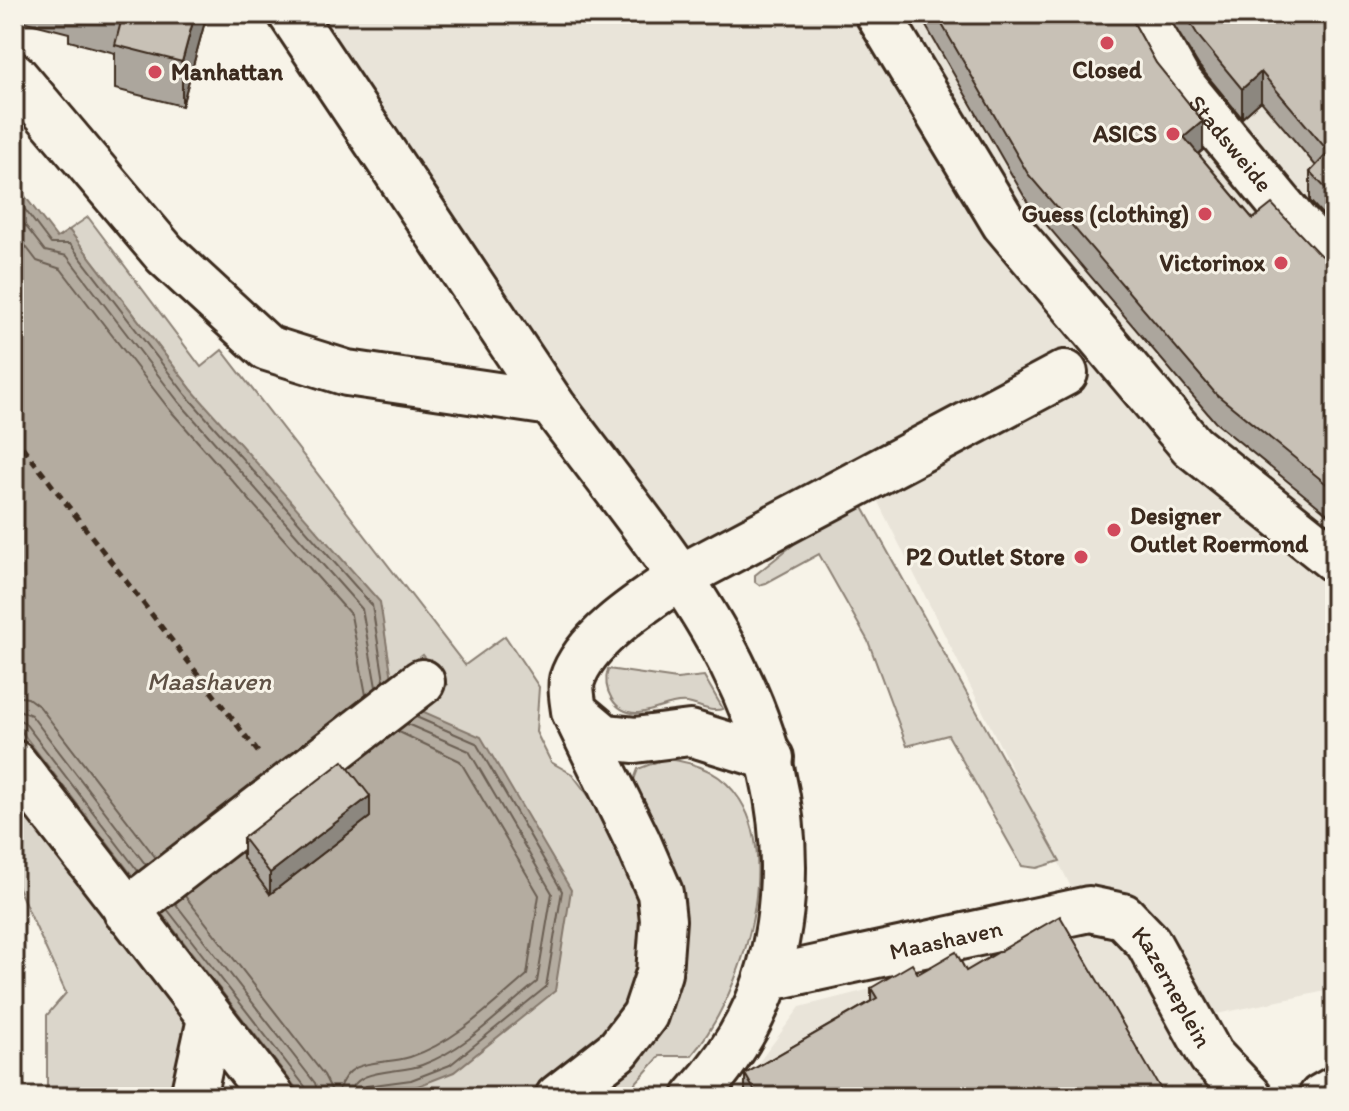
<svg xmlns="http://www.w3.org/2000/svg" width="1349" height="1111" font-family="Itim,sans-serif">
	<rect width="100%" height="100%" fill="#f7f3e8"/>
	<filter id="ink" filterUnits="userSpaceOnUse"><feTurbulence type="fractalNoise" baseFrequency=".0125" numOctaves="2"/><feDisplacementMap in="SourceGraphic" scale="16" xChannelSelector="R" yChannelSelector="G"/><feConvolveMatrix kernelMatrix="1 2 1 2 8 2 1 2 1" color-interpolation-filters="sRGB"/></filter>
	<g filter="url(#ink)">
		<g fill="#e9e4d9">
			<polygon points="305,14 1335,14 1335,989 1212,1015 1143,904 1107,887 1074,893 870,486 700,574"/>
			<polygon points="1091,933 1130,944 1222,1097 733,1097 800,1007"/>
		</g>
		<g fill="#dbd6cb" stroke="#8b8074" stroke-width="2">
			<polygon points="88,217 201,367 222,350 465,665 505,636 539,687 536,732 551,762 572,774 619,836 642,887 640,973 607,1041 540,1097 337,1097 413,1088 417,709 447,685 423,655 392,679 192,390 69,230"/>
			<polygon points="860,502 1060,861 1037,868 1022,866 948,735 907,746 868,641 819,554 766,583 759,585 755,582 755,575 823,521"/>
			<path d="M608 669 677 679 704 676 723 709C709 713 700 705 687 703 670 701 654 712 638 713 614 714 602 689 608 669Z"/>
			<path d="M664 759C813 770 754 983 691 1056H660L623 1097H588L661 1024 631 788 638 769Z"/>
			<polygon points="14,791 185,1009 194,1038 181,1097 47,1097 47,1015 66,993 14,879"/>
		</g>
		<polygon fill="#b4aca0" stroke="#84786c" stroke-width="2" points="14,182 57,238 69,230 192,390 380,602 392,679 417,709 481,737 571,890 555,991 454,1072 413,1088 303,1097 14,722"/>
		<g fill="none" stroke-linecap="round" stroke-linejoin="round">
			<g stroke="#6b5e52" stroke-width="2">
				<polyline points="14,195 51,244 70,244 186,395 372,605 384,681"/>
				<polyline points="14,211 45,251 67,256 178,401 362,609 376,687"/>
				<polyline points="14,231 37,261 61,269 169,409 351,615 366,695"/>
				<polyline points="14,696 28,698 40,707 156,858"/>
				<polyline points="14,708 31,715 146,865"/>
				<polyline points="14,718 24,722 138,871"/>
				<path d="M185 896 324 1075 333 1093 338 1092C348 1055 381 1066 410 1057 454 1043 492 1005 527 975L539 895 460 761 397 731"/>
				<polyline points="175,903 315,1083 319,1097"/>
				<polyline points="167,909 307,1089 309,1097"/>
				<path d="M350 1097C352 1066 400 1074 422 1065 466 1049 501 1011 537 982L552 893 469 751 407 724"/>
				<polyline points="360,1097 366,1086 411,1080 450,1065 546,987 562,891 476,743 416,717"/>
			</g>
			<defs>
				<g id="minor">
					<polyline points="291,14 551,403"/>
					<polyline points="878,14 1004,223 1192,446 1335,560"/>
					<path id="s1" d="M1141 14 1178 80 1295 222 1335 264"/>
					<path d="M14 75 165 254 267 348 347 373 551 403C663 555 796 694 782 896 776 977 750 1037 695 1097"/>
					<path d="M771 758 690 733 635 740 605 737 574 711C573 702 570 688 572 680 585 638 645 601 679 578L1065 373"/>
					<polyline points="14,763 272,1097"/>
					<polyline points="126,911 422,682"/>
					<path id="s2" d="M770 978 1089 909 1123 916 1148 942 1211 1056 1250 1097"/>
					<polyline points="193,1097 210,1019"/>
					<polyline points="558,1097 619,1049 645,1015 659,973 663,920 660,893 638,842 575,713"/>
					<polyline points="1321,1097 1335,1089"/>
				</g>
			</defs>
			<use href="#minor" stroke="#3b2a1e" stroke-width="50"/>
			<polyline stroke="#3b2a1e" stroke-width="5" stroke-dasharray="8 6" stroke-linecap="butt" points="14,436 258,752"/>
			<use href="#minor" stroke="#f7f3e8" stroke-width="44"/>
		</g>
		<g fill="#aca69d" stroke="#3b2a1e" stroke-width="2">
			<polygon points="14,14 207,14 182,106 115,89 115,53 69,41 69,33 14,19"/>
			<polygon points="919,14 1129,14 1203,150 1198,154 1253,219 1327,259 1335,259 1335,520 1215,422 1028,203"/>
			<polygon points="1167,14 1335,14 1335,228 1310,201 1310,172 1316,166 1261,101 1242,118 1199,66"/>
			<polygon points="370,817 270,894 243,858 243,838"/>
			<polygon points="966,971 1163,1093 1175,1097 745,1097 745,1074 871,1001 871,988 918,974"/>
		</g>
		<g fill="#8c877f" stroke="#3b2a1e" stroke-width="2">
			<polygon points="195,14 207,14 182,106 182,62"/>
			<polygon points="1261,72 1261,101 1242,118 1242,89"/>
			<polygon points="1203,121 1203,150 1184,166 1184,137"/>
			<polygon points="370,796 370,817 270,894 270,873"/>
		</g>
		<g fill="#c8c1b6" stroke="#3b2a1e" stroke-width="2">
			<polygon points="123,14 195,14 182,62 115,45"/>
			<polygon points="936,14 1129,14 1156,63 1203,121 1184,137 1253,219 1272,204 1318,253 1327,259 1335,259 1335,491 1215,393 1028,174"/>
			<polygon points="1185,14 1335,14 1335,198 1310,172 1329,152 1261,72 1242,89 1199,37"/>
			<polygon points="343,761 370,796 270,873 243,838"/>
			<polygon points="1060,916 1163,1093 1170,1089 1175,1097 758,1097 745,1074 877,998 871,988 912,964 918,974 956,952 966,971"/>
		</g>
	</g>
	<g fill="#d1495b" stroke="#f7f3e8" stroke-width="3">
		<circle cx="1107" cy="43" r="8"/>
		<circle cx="155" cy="72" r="8"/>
		<circle cx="1173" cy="134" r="8"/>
		<circle cx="1205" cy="214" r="8"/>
		<circle cx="1281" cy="263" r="8"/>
		<circle cx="1114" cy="530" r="8"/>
		<circle cx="1081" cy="557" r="8"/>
	</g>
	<g text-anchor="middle" stroke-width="6" stroke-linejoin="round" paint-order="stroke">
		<g font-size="24" font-weight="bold" fill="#3b2a1e" stroke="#f7f3e8" text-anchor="end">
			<text x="1107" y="78" text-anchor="middle">Closed</text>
			<text x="171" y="80" text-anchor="start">Manhattan</text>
			<text x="1157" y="142">ASICS</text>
			<text x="1189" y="222">Guess (clothing)</text>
			<text x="1265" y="271">Victorinox</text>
			<text x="1130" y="524" text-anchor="start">Designer<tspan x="1130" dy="28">Outlet Roermond</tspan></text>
			<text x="1065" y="565">P2 Outlet Store</text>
		</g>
		<g font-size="24" fill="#3b2a1e" stroke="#f7f3e8">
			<text dy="8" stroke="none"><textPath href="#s1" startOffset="158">Stadsweide</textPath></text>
			<text dy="8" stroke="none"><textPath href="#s2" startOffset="180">Maashaven</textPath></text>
			<text dy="8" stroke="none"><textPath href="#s2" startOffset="448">Kazerneplein</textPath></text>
		</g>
		<g font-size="26" font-style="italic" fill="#5f5145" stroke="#f7f3e8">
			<text x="209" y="690">Maashaven</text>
		</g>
	</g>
	<rect width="1349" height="1111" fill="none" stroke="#f7f3e8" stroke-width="48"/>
	<rect x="24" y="24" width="1301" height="1063" fill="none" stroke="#3b2a1e" stroke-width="3" filter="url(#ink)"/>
</svg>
